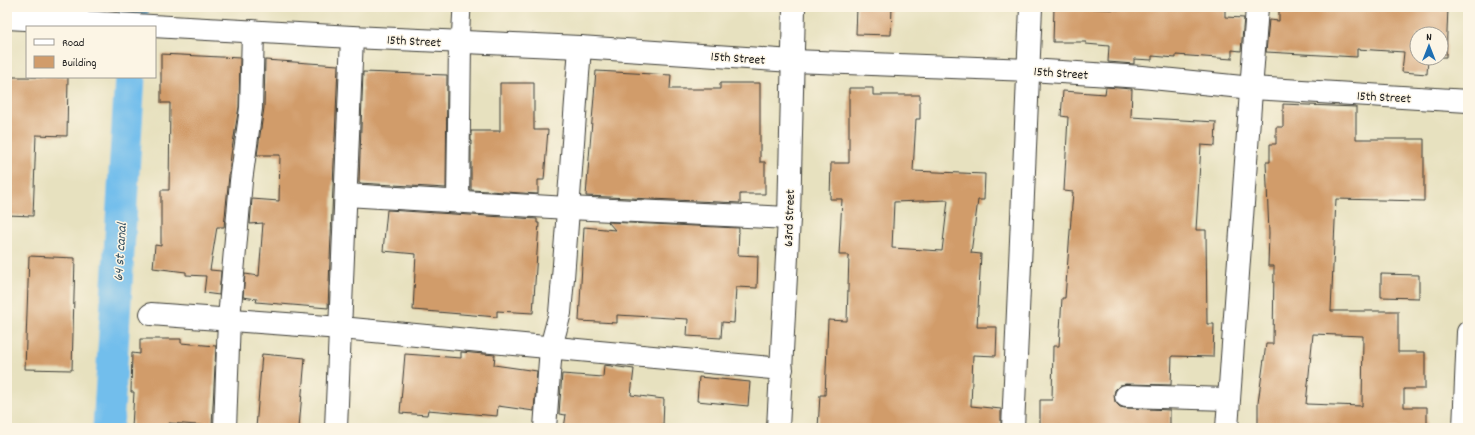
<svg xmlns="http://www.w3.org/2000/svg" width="1475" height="435" font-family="Dekko,sans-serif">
	<rect width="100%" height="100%" fill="#fcf5e5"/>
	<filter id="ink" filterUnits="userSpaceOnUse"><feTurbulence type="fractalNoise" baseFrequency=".025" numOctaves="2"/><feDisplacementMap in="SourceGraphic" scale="8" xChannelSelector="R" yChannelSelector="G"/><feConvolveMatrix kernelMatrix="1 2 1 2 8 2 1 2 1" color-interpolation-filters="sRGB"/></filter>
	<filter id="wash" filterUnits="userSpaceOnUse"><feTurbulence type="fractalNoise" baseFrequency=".012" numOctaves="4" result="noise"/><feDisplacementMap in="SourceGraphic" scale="16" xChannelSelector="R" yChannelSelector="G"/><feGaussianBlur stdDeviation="0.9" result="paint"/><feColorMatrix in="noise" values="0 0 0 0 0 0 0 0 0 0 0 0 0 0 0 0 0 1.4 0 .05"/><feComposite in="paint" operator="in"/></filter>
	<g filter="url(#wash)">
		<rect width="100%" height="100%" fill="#e7e1bf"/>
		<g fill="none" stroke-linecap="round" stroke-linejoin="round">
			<g stroke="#72beec" stroke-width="31">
				<polyline points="132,27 133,7"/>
				<polyline points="108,428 130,77"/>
			</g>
		</g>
		<g id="blocks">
			<g fill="#d19c6b" fill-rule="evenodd">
				<polygon points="857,7 892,7 891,35 856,34"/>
				<polygon points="1054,7 1124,10 1124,7 1225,7 1225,17 1244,18 1241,51 1232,50 1232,59 1176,55 1176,58 1152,56 1152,60 1134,59 1134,64 1108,62 1109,46 1086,44 1086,42 1053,42"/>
				<polygon points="1279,7 1448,7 1446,57 1441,57 1441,34 1417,34 1417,58 1428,58 1427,74 1402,72 1404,52 1357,49 1357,57 1266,52 1269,20 1279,21"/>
				<polygon points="161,54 240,58 239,107 231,155 224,227 217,227 210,270 221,271 219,295 204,293 206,276 186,275 186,272 153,268 155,245 161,246 161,190 169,190 170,103 161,103"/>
				<polygon points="265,60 338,65 328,308 256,302 257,299 243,297 245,274 259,276 263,223 250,224 252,199 279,201 280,155 257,155 264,108"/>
				<polygon points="596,71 671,75 670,89 720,89 720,83 760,83 760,162 765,162 765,194 740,194 740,203 586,196"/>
				<polygon points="363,72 447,75 446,188 359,183"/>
				<polygon points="7,77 68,77 67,136 36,135 33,216 7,215"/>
				<polygon points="500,83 534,83 534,130 548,130 544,180 538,180 538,194 471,190 471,131 500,131"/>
				<polygon points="1106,87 1132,89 1131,117 1216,122 1215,146 1201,145 1196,230 1206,230 1207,324 1214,324 1213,357 1172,356 1171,385 1126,384 1120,385 1115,390 1114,395 1115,402 1120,407 1125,408 1170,410 1170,428 1040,425 1040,400 1052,400 1053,346 1059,346 1062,298 1065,298 1073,192 1064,191 1068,117 1061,116 1063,91 1105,94"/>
				<path d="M849 88H873V95H920V119H916L913 171 985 174 984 200H978L971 253 981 254 977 327H997L996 356 973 355 971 406 1001 409V428H818L820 395H825L828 320 847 321 849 255H839L842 199H830L831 163H849ZM948 200 942 251 892 248 894 202Z"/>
				<path d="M1283 104 1356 107V139H1424V201L1336 199 1331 311H1398V352H1425V389H1404V407H1427V428L1258 427V403L1266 344H1273L1274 266H1268L1269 233 1266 162H1270V144H1276V127H1283ZM1313 334 1363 336 1362 406 1306 404Z"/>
				<polygon points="387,210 537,219 537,223 539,223 533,313 497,311 497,317 413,310 416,254 383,251"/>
				<polygon points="608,222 739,228 738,255 758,256 757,288 736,287 734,323 722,322 721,338 687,336 688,319 617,315 617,323 579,321 584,227 615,230"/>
				<polygon points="29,256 75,258 72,370 25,369"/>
				<polygon points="1381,274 1419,275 1419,298 1381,297"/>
				<polygon points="140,339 181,339 181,343 216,346 212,426 169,423 169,428 132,428 134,392 131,392 132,353 140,354"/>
				<polygon points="461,352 495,355 494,365 537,371 534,411 498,406 497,416 428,410 427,415 400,413 405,354 461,358"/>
				<polygon points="262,354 305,358 299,428 256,428"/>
				<polygon points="604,365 634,369 631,395 664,399 663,426 649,426 649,428 564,428 566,415 559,414 562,374 603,377"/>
				<polygon points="699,377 750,382 748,406 697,401"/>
			</g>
		</g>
	</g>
	<g filter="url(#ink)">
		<use href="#blocks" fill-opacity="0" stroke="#3a3a34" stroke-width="1"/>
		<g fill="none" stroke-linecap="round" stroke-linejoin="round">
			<defs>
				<polyline id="service" points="460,42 462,7"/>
				<g id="minor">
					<polyline points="7,18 352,37 580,47 793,61 1029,70 1142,77 1252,88 1468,101"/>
					<polyline points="346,195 568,208 789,218"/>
					<polyline points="458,201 460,42"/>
					<polyline points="151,314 341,328 782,369"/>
					<polyline points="1126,396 1228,399"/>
					<polyline points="225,428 229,319 241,181 251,108 253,31"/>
					<polyline points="336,428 352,37"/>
					<polyline points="545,428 551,347 560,313 563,278 580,47"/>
					<polyline points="778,428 789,218 794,7"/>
					<polyline points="1013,428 1031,7"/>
					<polyline points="1227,428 1257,7"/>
				</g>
				<polyline id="secondary" points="1464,428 1468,332"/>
			</defs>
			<use href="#service" stroke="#3a3a34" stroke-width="19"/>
			<use href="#minor" stroke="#3a3a34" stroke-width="24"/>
			<use href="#secondary" stroke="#3a3a34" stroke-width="24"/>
			<use href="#service" stroke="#fff" stroke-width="17"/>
			<use href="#minor" stroke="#fff" stroke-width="22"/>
			<use href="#secondary" stroke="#fff" stroke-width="22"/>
		</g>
	</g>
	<g text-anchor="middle" stroke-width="3" stroke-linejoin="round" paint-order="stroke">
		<g font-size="13" fill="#1c1c1c" stroke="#fcf5e5">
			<text transform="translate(414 40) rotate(3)" y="5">15th Street</text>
			<text transform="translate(738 57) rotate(4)" y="5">15th Street</text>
			<text transform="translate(1061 72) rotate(4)" y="5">15th Street</text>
			<text transform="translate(1384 96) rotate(3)" y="5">15th Street</text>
			<text transform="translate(788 218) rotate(-88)" y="5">63rd Street</text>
		</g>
		<g font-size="14" font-style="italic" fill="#3a5565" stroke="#fcf5e5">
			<text transform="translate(119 252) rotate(-86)" y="5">64 st canal</text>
		</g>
	</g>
	<rect width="1475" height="435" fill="none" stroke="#fcf5e5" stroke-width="24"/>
	<rect x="26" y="26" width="130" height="52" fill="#fcf5e5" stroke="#a29e95"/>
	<rect x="34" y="39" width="20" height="6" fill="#ffffff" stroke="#a29e95"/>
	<text x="62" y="46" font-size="12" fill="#1c1c1c">Road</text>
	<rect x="34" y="56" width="20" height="12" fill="#d19c6b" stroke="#a29e95"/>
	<text x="62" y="66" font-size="12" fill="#1c1c1c">Building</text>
	<g transform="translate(1429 46)"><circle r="19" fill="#fcf5e5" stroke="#a29e95"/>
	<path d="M0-3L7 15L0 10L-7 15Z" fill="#1f6fb2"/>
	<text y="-6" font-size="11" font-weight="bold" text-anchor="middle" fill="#1c1c1c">N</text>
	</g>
</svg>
